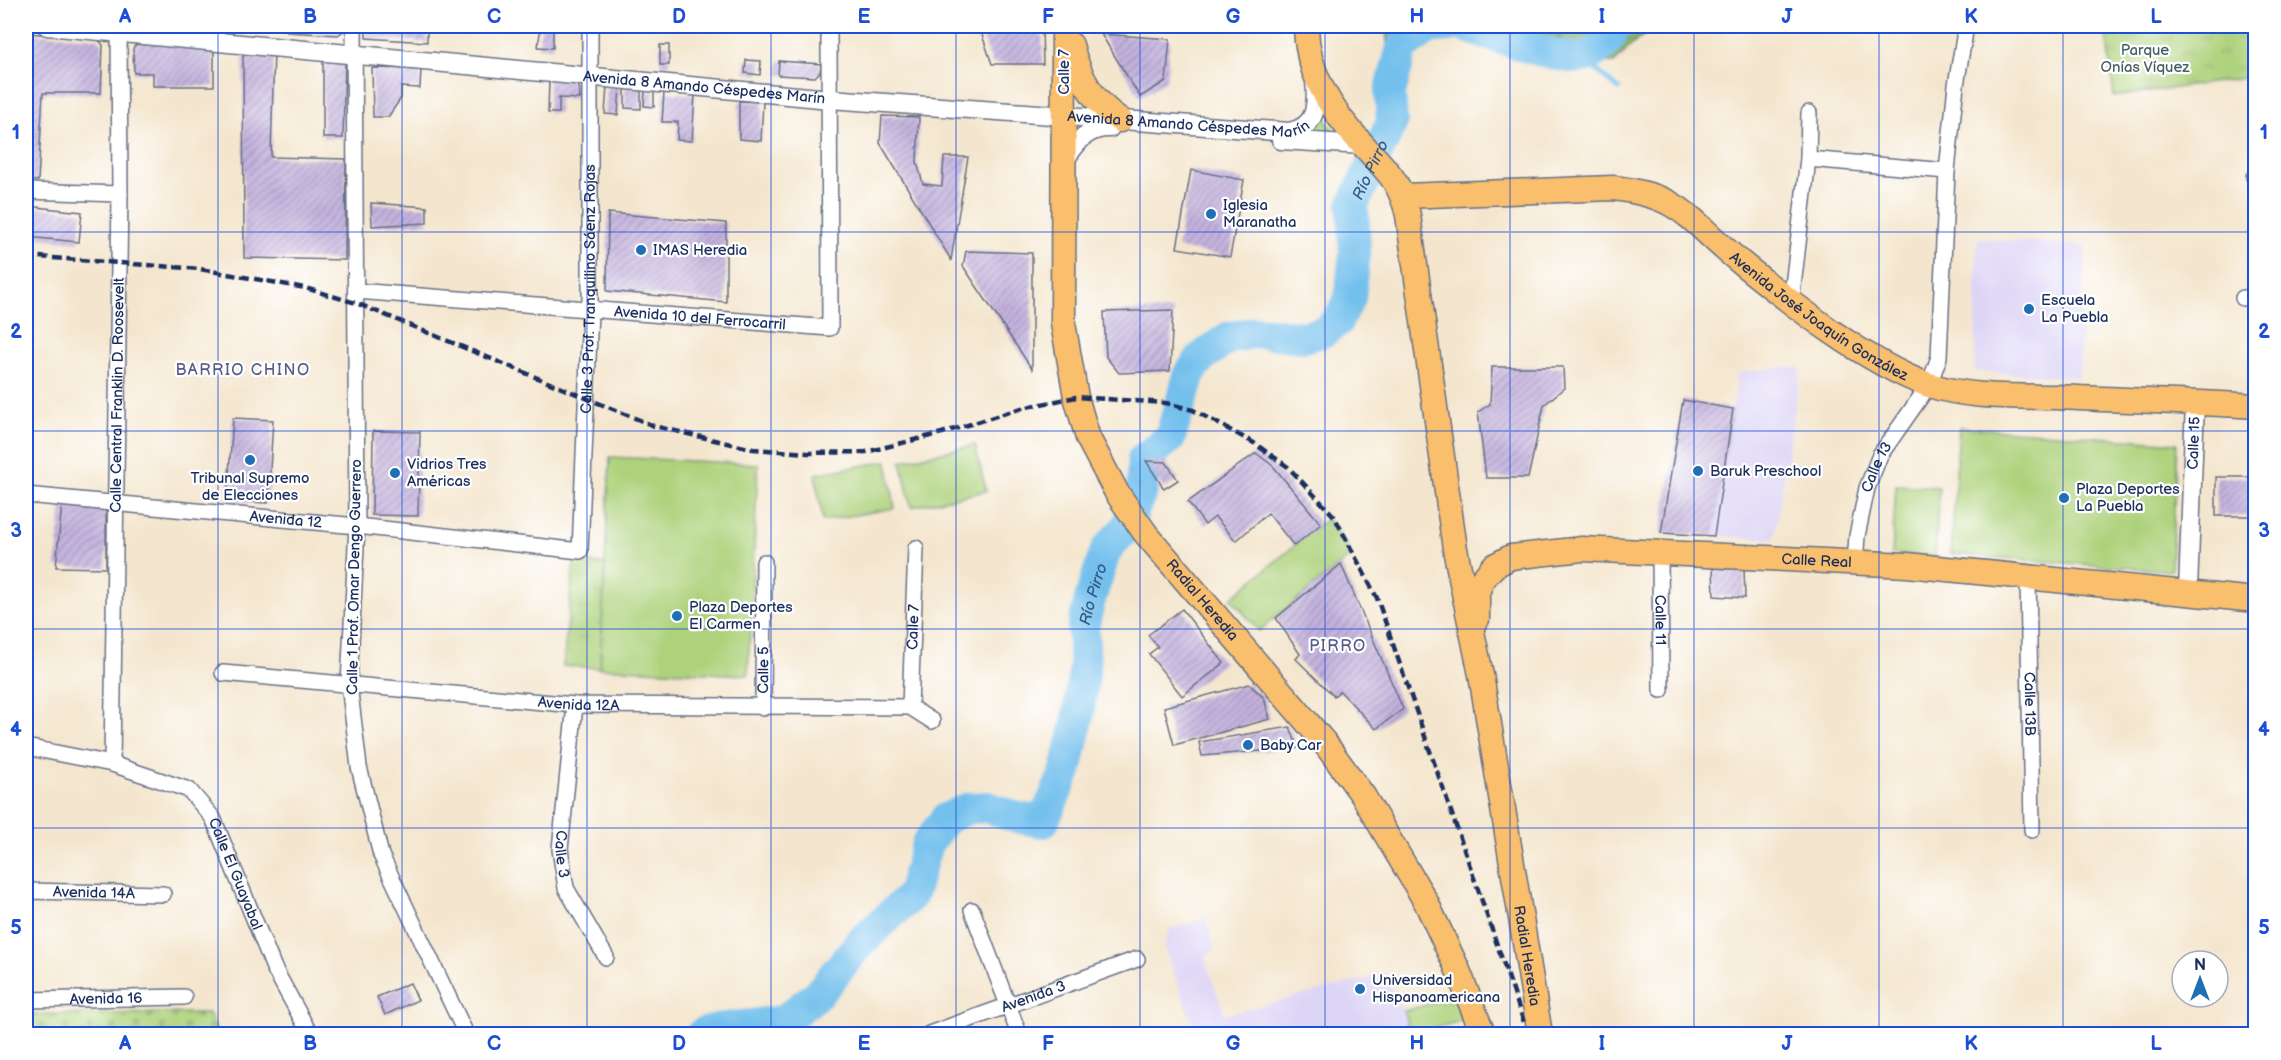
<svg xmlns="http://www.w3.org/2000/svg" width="2281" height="1060" font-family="'Balsamiq Sans',sans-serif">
	<defs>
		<pattern id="forest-firs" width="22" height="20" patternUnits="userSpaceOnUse" patternTransform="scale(1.5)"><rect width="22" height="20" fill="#8ab46c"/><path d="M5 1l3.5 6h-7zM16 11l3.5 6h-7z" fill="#70935c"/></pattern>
		<pattern id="cemetery-stones" width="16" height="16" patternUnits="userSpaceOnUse" patternTransform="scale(1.5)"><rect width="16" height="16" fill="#aed27c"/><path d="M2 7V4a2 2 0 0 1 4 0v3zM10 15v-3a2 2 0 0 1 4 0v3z" fill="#95b56e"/></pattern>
		<pattern id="park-tufts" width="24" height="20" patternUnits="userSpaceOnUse" patternTransform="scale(1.5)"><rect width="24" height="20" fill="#aed27c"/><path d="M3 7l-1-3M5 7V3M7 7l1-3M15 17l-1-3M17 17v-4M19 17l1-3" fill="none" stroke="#95b56e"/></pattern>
		<pattern id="building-hatch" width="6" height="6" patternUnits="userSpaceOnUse" patternTransform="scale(1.5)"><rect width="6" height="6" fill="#c4b3de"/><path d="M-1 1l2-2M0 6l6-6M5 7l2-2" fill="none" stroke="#9e92b7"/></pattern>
	</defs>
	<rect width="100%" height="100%" fill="#fff"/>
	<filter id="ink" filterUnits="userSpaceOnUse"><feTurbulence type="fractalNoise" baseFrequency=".0167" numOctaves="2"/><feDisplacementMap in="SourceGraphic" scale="12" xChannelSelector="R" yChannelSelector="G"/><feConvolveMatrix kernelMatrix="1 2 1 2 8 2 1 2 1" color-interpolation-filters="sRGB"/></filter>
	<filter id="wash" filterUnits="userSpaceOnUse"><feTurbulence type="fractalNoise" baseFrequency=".008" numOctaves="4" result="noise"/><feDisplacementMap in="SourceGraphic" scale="24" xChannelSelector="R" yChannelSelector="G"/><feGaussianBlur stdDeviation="1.35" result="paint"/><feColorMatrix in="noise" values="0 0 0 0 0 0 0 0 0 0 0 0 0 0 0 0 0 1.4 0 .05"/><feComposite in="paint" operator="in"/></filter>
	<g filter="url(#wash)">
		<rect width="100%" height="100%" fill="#f4e6ce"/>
		<g fill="#ddd5f6">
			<polygon points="1977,238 2086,246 2079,378 1975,371"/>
			<polygon points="1787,366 1801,368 1774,539 1714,536 1738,373"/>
			<polygon points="1206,918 1215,951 1204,956 1225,1015 1388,973 1397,1007 1403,1006 1409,1034 1196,1034 1164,946 1170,929"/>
		</g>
		<g fill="#aed27c" stroke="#64806d" stroke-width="1.5">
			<polygon points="1315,104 1338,138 1303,137"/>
			<polygon points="1959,427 2177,443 2171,571 1951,554"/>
			<polygon points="975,445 986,491 911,507 901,461"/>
			<polygon points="610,457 758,464 748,675 600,668"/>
			<polygon points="887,461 895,508 823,521 815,474"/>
			<polygon points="1896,485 1939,487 1935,556 1892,554"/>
			<polygon points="1327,519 1347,546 1347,559 1259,631 1231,598"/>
			<polygon points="1455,997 1462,1021 1409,1034 1404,1011"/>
		</g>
		<g fill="url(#forest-firs)" stroke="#527265" stroke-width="1.5">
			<polygon points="1386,26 1449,26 1429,28 1402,47 1390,93"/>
			<path d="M1462 26H1683L1679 33C1645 23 1637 41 1614 63L1541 52 1493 33Z"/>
		</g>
		<polygon fill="url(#cemetery-stones)" stroke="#64806d" stroke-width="1.5" points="209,1013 218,1034 26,1034 26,1014"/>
		<g fill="url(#park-tufts)" stroke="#64806d" stroke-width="1.5">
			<polygon points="2105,26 2255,26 2255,107 2245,78 2114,97"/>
			<polygon points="574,562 605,564 600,668 563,666"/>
		</g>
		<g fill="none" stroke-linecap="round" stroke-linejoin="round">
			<polyline stroke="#73c0ed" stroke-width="5" points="1582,58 1619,89"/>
			<g stroke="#73c0ed" stroke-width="32">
				<path d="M1462 26C1486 32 1564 63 1584 57 1601 51 1609 41 1616 26"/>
				<path id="s1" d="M702 1034 717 1029 783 1021 818 994 860 943 912 895 927 844 945 819 969 808 988 807 1014 817 1043 822 1066 771 1078 718 1085 664 1083 628 1090 599 1106 550 1126 528 1142 490 1143 459 1170 438 1190 373 1202 357 1228 338 1257 332 1303 337 1323 332 1337 322 1350 298 1355 253 1353 205 1392 122 1390 93 1402 47 1429 28 1449 26"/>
			</g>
		</g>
		<g id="blocks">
			<g fill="url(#building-hatch)">
				<polygon points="235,26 261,26 261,29 235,27"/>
				<polygon points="287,26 346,26 346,29 338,35 287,32"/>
				<polygon points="366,26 427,26 427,42 366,38"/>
				<polygon points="541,26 553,26 553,48 538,47"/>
				<polygon points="980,29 1042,29 1043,64 992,64"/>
				<polygon points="26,33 97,38 103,45 101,93 43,93 38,181 26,180"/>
				<polygon points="1101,34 1170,39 1166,81 1140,97"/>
				<polygon points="142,38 214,44 214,86 153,86 153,73 134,73 133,48"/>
				<rect x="660" y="45" width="9" height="20"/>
				<polygon points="243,47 274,50 271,157 346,159 345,260 244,258"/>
				<polygon points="323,60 345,60 343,138 323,138"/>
				<polygon points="746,60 761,61 760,75 745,73"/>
				<polygon points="779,61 821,64 820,72 815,77 778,75"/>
				<polygon points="372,68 421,69 420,88 401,87 401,98 388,117 373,117"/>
				<polygon points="549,79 574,81 579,87 580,99 559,98 559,113 548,113"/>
				<polygon points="607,86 620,87 618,115 605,114"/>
				<polygon points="625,86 641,86 641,109 625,108"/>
				<polygon points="645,91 654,92 654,107 644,106"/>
				<polygon points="664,92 695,94 692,141 677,140 678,122 662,122"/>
				<polygon points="739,101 763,102 761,141 739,139"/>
				<polygon points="882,116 919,117 917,162 923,184 942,186 944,157 968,157 951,260 880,143"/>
				<polygon points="1191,170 1244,180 1230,257 1177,248"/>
				<polygon points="371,203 427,207 427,223 372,226"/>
				<polygon points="26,206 82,212 79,242 26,237"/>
				<polygon points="608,213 726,223 726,302 607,291"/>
				<polygon points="966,251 1032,253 1032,369 963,266"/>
				<polygon points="1173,310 1170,371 1119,373 1106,357 1104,312"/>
				<polygon points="1492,367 1563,367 1564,388 1544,405 1528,478 1486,478 1478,412 1490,404"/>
				<polygon points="1683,400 1733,409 1714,536 1661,533"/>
				<polygon points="233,418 273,420 268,503 227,501"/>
				<polygon points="373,431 420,432 418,516 372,515"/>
				<polygon points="1256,453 1273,466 1321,524 1294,546 1268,513 1236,541 1215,517 1205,525 1188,502"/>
				<polygon points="1146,461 1166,462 1178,480 1164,489"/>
				<rect x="2216" y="477" width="40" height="39"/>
				<polygon points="62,503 106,508 106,568 56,567"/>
				<polygon points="1341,564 1403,709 1376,729 1340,691 1334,696 1296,659 1300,654 1276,618"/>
				<polygon points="1713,566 1744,567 1745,598 1714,596"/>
				<polygon points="1182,609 1224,663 1182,696 1149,654 1158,647 1148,635"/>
				<polygon points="1249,684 1264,698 1270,719 1174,745 1164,707"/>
				<polygon points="1290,727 1298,748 1202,756 1199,742"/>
				<polygon points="410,983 418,1000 385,1015 377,997"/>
			</g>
		</g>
	</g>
	<g filter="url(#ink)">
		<use href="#blocks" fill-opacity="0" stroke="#676f85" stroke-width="1.5"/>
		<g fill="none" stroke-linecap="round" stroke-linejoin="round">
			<defs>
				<g id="minor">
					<polyline points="354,26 357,526 349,684 359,767 381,855 466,1034"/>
					<polyline points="1808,159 1947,171"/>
					<polyline points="2254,177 2256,177"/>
					<polyline points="26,191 120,194"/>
					<path id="s2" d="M356 291 830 328 829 26"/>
					<polyline points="2243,298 2256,298"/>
					<polyline points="1791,303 1808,159 1809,113"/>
					<path id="s3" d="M26 495 357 526 580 551 590 311V26"/>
					<path id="s4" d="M1660 551 1661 690"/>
					<path id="s5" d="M1855 563 1857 536 1867 488 1880 455 1929 385 1939 357 1947 171 1956 85 1966 26"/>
					<path id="s6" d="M2028 576 2032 830"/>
					<path id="s7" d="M223 673 575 705 910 707 932 721"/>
					<path id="s8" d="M575 705 560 849 566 888 606 957"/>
					<path id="s9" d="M910 707 916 548"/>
					<path id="s10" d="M763 708 764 562"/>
					<path id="s11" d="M26 747 112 764 189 790 213 818 274 968 310 1034"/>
					<path id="s12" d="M112 764 120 194 119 26"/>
					<path id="s13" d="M26 891 163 894"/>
					<polyline points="972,910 1019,1034"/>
					<path id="s14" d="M26 1000 184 997"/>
					<path id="s15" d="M929 1034 1137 959"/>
				</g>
				<g id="tertiary">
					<path id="s16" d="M47 26 830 99 1289 132C1318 127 1317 104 1315 80"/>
					<polyline points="1281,140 1363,145"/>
					<path d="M1064 161C1077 143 1086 127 1110 128"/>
					<path id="s17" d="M2188 591 2195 402"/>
				</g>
				<g id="primary">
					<path id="s18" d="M1064 26 1063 323 1076 397 1088 438 1117 493 1146 534 1324 742 1364 797 1426 902 1457 968 1483 1034"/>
					<path id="s19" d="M1306 26C1306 72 1333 114 1365 147 1387 171 1400 181 1408 215L1455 549 1481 675 1540 1034"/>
					<path d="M1071 45C1079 77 1092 101 1120 120"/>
					<path id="s20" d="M1404 196 1613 188C1684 196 1688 220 1739 261 1788 301 1869 365 1929 385 1969 398 2014 396 2055 397 2122 400 2189 402 2256 406"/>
					<path id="s21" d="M1477 619V593L1482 580 1494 566 1511 557 1582 549 1907 565 2256 600"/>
				</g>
			</defs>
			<use href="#minor" stroke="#676f85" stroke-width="18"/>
			<use href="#tertiary" stroke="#676f85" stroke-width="21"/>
			<use href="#primary" stroke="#676f85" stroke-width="27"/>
			<use href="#minor" stroke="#fff" stroke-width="15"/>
			<use href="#tertiary" stroke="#fff" stroke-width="18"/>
			<use href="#primary" stroke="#f9bf6d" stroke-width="24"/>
			<polyline stroke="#1b2f5e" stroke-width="4.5" stroke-dasharray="9 4.5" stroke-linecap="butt" points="26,256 200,269 305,288 356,303 654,426 753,449 807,453 866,452 942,433 1022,408 1076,397 1166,403 1193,410 1254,443 1288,467 1334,516 1377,598 1528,1034"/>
		</g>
	</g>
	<path fill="none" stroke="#1d4ed8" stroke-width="1.5" stroke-opacity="0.55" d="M218 26V1034M402 26V1034M587 26V1034M771 26V1034M956 26V1034M1140 26V1034M1325 26V1034M1510 26V1034M1694 26V1034M1879 26V1034M2063 26V1034M26 232H2256M26 431H2256M26 629H2256M26 828H2256"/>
	<g fill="#1f6fb2" stroke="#fff" stroke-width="2">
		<circle cx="1211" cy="214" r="6"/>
		<circle cx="641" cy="250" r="6"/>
		<circle cx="2029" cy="309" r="6"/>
		<circle cx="250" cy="460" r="6"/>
		<circle cx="1698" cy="471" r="6"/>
		<circle cx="395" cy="473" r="6"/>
		<circle cx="2064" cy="498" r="6"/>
		<circle cx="677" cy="616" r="6"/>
		<circle cx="1248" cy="745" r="6"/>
		<circle cx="1360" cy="989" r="6"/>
	</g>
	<g text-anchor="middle" stroke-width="4.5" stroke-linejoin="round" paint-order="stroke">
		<g font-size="15" fill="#476067" stroke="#fff">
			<text x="2145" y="55">Parque<tspan x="2145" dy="17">Onías Víquez</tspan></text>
		</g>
		<g font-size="15" fill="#1b2f5e" stroke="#fff">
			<text transform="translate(1064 72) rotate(-90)" y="5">Calle 7</text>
			<text dy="5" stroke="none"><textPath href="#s16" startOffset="660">Avenida 8 Amando Céspedes Marín</textPath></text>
			<text dy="5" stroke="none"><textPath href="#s16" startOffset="1146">Avenida 8 Amando Céspedes Marín</textPath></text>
			<text dy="5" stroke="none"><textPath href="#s3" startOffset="819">Calle 3 Prof. Tranquilino Sáenz Rojas</textPath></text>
			<text dy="5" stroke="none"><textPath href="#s20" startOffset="456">Avenida José Joaquín González</textPath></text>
			<text dy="5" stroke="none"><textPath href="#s2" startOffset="345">Avenida 10 del Ferrocarril</textPath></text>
			<text dy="5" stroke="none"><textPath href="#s12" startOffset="369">Calle Central Franklin D. Roosevelt</textPath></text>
			<text dy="5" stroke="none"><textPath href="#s17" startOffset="148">Calle 15</textPath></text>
			<text dy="5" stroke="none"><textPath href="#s5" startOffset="99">Calle 13</textPath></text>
			<text dy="5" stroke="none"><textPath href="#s3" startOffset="261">Avenida 12</textPath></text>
			<text dy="5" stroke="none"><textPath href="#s21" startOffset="384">Calle Real</textPath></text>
			<text transform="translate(354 577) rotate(-89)" y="5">Calle 1 Prof. Omar Dengo Guerrero</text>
			<text dy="5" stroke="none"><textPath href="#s18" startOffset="614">Radial Heredia</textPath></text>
			<text dy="5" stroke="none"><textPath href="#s4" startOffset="69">Calle 11</textPath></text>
			<text dy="5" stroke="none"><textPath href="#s9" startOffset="80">Calle 7</textPath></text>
			<text dy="5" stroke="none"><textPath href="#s10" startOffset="38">Calle 5</textPath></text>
			<text dy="5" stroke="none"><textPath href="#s6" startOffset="128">Calle 13B</textPath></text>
			<text dy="5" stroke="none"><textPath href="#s7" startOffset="357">Avenida 12A</textPath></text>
			<text dy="5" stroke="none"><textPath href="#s8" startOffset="150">Calle 3</textPath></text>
			<text dy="5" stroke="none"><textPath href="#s11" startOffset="266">Calle El Guayabal</textPath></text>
			<text dy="5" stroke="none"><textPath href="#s13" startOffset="68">Avenida 14A</textPath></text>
			<text dy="5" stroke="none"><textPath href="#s19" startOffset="970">Radial Heredia</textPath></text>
			<text dy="5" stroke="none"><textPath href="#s15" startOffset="111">Avenida 3</textPath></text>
			<text dy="5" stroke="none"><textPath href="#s14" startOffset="80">Avenida 16</textPath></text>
		</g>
		<g font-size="15" fill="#1b2f5e" stroke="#fff" text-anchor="start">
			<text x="1223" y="210">Iglesia<tspan x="1223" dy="17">Maranatha</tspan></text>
			<text x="653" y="255">IMAS Heredia</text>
			<text x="2041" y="305">Escuela<tspan x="2041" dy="17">La Puebla</tspan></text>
			<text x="407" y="469">Vidrios Tres<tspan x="407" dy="17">Américas</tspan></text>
			<text x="1710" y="476">Baruk Preschool</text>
			<text x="250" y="483" text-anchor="middle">Tribunal Supremo<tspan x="250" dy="17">de Elecciones</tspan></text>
			<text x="2076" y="494">Plaza Deportes<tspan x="2076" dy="17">La Puebla</tspan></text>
			<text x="689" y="612">Plaza Deportes<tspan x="689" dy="17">El Carmen</tspan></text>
			<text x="1260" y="750">Baby Car</text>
			<text x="1372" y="985">Universidad<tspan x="1372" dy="17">Hispanoamericana</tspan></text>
		</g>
		<g font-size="16" font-style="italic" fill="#355a89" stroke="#fff">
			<text dy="6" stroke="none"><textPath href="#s1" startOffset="1262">Río Pirro</textPath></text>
			<text dy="6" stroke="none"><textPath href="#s1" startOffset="686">Río Pirro</textPath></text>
		</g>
		<g font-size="16" letter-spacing="1.5" fill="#565d8b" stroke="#fff">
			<text x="243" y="375">BARRIO CHINO</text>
			<text x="1338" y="651">PIRRO</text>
		</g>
	</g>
	<rect width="2281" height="1060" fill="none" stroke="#fff" stroke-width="66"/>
	<g transform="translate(2200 979)"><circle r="28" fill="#ffffff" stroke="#a4acbf" stroke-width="1.5"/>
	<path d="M0-4.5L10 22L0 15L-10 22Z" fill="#1f6fb2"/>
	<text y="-9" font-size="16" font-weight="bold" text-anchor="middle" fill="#1b2f5e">N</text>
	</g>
	<rect x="33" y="33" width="2215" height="994" fill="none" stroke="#1d4ed8" stroke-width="2"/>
	<g font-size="20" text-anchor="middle" font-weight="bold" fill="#1d4ed8">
		<text x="125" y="23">A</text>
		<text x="310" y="23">B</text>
		<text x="494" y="23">C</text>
		<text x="679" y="23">D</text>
		<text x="864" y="23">E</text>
		<text x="1048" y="23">F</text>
		<text x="1233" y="23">G</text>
		<text x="1417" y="23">H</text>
		<text x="1602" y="23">I</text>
		<text x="1787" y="23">J</text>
		<text x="1971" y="23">K</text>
		<text x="2156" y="23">L</text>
		<text x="16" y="139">1</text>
		<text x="2264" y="139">1</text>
		<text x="16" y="338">2</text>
		<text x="2264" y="338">2</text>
		<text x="16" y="537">3</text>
		<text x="2264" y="537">3</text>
		<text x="16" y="736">4</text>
		<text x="2264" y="736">4</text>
		<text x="16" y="934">5</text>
		<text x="2264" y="934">5</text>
		<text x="125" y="1050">A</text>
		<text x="310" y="1050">B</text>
		<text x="494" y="1050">C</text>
		<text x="679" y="1050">D</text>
		<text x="864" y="1050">E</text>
		<text x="1048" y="1050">F</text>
		<text x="1233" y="1050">G</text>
		<text x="1417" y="1050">H</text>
		<text x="1602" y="1050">I</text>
		<text x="1787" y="1050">J</text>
		<text x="1971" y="1050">K</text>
		<text x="2156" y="1050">L</text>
	</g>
</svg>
